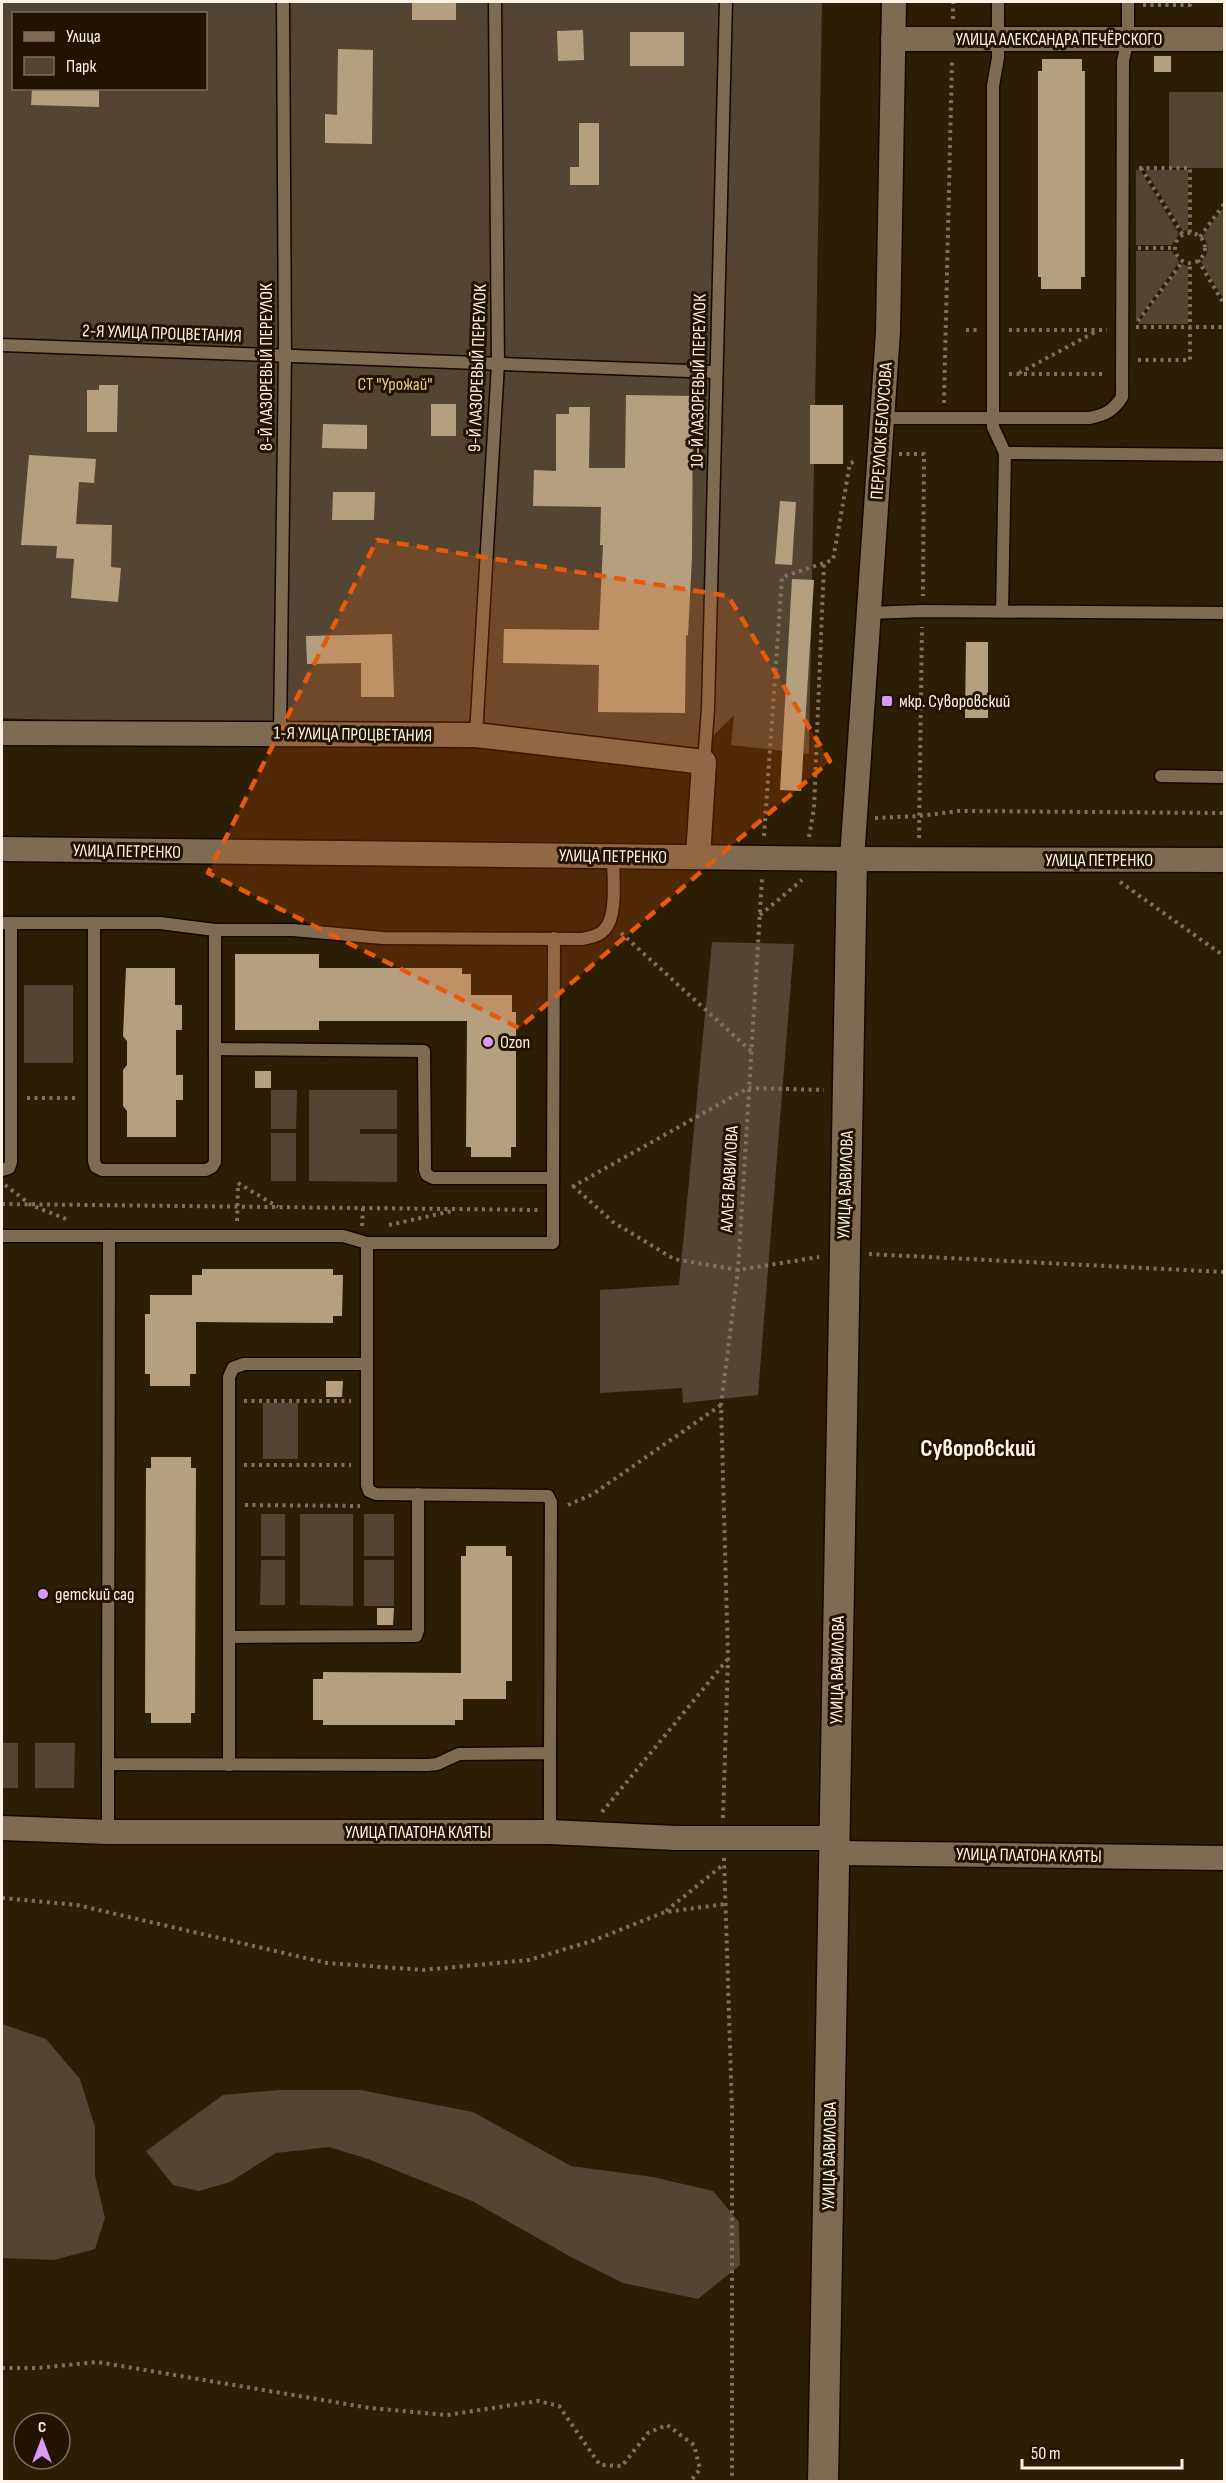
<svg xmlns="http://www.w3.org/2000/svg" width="1226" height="2483" font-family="'Sofia Sans Condensed',sans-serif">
	<rect width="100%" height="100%" fill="#2c1d05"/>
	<g fill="#534532" fill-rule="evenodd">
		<path d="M2 2H822L809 754 731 745 734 715 701 748 2 718ZM14 14H206V88H14Z"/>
		<rect x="1169" y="92" width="55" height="76"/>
		<polygon points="1136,170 1140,170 1179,234 1172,245 1136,245"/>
		<polygon points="1145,170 1188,170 1188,230 1183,231"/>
		<path d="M1224 207V299L1201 262C1210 254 1209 244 1203 236Z"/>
		<polygon points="1136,251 1172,251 1179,262 1136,322"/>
		<polygon points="1182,264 1188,266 1188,324 1138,324"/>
		<polygon points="712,942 794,944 758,1395 683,1403 682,1388 600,1393 600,1290 679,1285"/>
		<rect x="24" y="985" width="49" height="78"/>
		<polygon points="271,1090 297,1090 296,1129 271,1129"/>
		<polygon points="309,1090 397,1090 397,1129 360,1129 360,1134 397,1134 397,1182 309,1181"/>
		<rect x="271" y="1133" width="25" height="48"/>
		<rect x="263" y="1403" width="35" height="56"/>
		<rect x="261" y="1514" width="24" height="42"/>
		<polygon points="300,1514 353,1514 353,1606 300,1605"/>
		<rect x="364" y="1514" width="30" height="42"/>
		<polygon points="261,1560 285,1560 285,1605 260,1605"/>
		<rect x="364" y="1560" width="30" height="46"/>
		<rect x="2" y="1743" width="16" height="45"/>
		<polygon points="35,1743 75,1743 74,1788 35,1788"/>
		<polygon points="2,2024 46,2039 80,2079 95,2127 95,2176 105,2218 95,2249 54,2260 2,2258"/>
		<polygon points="279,2090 360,2090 473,2112 571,2166 653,2177 713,2191 739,2222 740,2265 698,2299 623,2283 571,2257 472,2201 368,2159 329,2147 276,2153 230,2182 199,2191 173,2185 146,2151 223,2095"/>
	</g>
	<g fill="#b69f7e">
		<rect x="412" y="2" width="44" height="18"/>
		<polygon points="583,30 584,60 558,61 557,31"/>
		<rect x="630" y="32" width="54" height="34"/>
		<polygon points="338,49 373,50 372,144 325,143 325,114 337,115"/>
		<rect x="1154" y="56" width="17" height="16"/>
		<polygon points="1042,59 1082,59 1082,71 1085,71 1085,277 1081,277 1081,289 1041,289 1041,277 1038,277 1038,71 1042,71"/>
		<polygon points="32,88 99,88 99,107 31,105"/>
		<polygon points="579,123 599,123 599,185 570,185 570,167 579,167"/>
		<polygon points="99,385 118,385 117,432 87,432 87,390 99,390"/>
		<polygon points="626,395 693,396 692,557 688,636 686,635 685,713 598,712 599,665 503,663 504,629 599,630 603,545 600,545 601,507 533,506 534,470 556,471 556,414 569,414 569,407 590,407 589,468 625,468"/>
		<rect x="431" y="404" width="25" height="32"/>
		<rect x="810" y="405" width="33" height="59"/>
		<polygon points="323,424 367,425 367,449 322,448"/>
		<polygon points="29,455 96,459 94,483 79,482 76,524 112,525 111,567 121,568 118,602 71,598 74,559 56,558 57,546 21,545"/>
		<polygon points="333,492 375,492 374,520 332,520"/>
		<polygon points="780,501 796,502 792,565 775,564"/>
		<polygon points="792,579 814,580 801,791 780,790"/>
		<polygon points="392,634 394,697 361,697 361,663 307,664 306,636"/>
		<polygon points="966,642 988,642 988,718 965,718"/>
		<polygon points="235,954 319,954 319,968 462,968 462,974 471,974 471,995 512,995 512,1012 516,1012 516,1147 511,1147 511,1157 471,1157 471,1147 466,1147 467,1021 319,1021 319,1030 235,1030"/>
		<polygon points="126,968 175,968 175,1005 182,1005 182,1030 176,1030 176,1075 183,1075 183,1100 176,1100 176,1137 127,1137 127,1111 123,1106 123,1070 127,1065 127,1041 123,1036"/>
		<rect x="255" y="1071" width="16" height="17"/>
		<polygon points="202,1269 333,1269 333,1275 343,1275 342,1316 333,1316 333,1323 196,1322 196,1374 190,1374 190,1386 150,1386 150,1374 145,1374 145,1314 150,1314 150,1295 192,1295 192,1275 202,1275"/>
		<polygon points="326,1381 343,1381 342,1397 326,1397"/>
		<polygon points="151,1457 191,1457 191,1468 196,1468 195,1713 191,1713 191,1723 151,1723 151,1713 145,1713 146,1468 151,1468"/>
		<polygon points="466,1546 506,1546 506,1556 512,1556 512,1681 506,1681 506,1699 463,1699 463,1720 455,1720 455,1725 323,1725 323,1720 313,1720 313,1679 323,1679 323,1672 461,1673 461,1556 466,1556"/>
		<polygon points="377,1608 394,1608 393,1625 377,1625"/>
	</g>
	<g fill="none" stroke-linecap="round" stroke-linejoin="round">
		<defs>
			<g id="service">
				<polyline points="998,2 998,58 993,86 993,427 1005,453"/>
				<polyline points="2,345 716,372"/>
				<path d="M881 418H1089C1105 415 1113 411 1122 397L1123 61 1128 39V2"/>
				<polyline points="1002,611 1005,453 1224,455"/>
				<polyline points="868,613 923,611 1224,613"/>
				<polyline points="280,733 285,356 283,2"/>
				<polyline points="476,735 498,364 495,2"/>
				<polyline points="704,762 708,709 726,2"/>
				<polyline points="1161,776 1224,777"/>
				<path d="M2 923H160L215 930H293L383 938 582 939C590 937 599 936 604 930 618 917 613 875 613 857"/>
				<polyline points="94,923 94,1161 96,1167 102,1170 206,1170 212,1167 215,1162 215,930"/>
				<polyline points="215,1049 424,1051 425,1170 427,1175 433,1178 553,1178 554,938"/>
				<polyline points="2,1170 9,1168 11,1162 11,923"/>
				<polyline points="2,1236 343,1236 367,1243 553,1243 553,1178"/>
				<polyline points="109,1236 108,1764 428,1765 437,1764 459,1754 550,1753 550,1832"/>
				<polyline points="367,1364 367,1243"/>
				<polyline points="229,1637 416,1636 418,1630 418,1494"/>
				<polyline points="108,1764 108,1832"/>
				<polyline points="229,1765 229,1377 233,1368 244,1364 367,1364 367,1485 369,1491 376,1494 548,1496 551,1502 550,1753"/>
			</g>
			<g id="minor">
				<polyline points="893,39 1224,39"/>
				<polyline points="2,733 476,735 704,762 698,857"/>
				<polyline points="2,849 852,859 1224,860"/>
				<polyline points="852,859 888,332 894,2"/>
				<polyline points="2,1828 108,1832 550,1832 676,1838 834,1838"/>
				<polyline points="834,1853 1224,1858"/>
			</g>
			<polyline id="tertiary" points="823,2482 852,859"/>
		</defs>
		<use href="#service" stroke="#140600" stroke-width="15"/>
		<use href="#minor" stroke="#140600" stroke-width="27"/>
		<use href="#tertiary" stroke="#140600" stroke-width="33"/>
		<g stroke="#7e715d" stroke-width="4" stroke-dasharray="3 4.5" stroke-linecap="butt">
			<polyline points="1143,5 1190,5 1190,2"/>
			<polyline points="953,19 953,2"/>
			<polyline points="1139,168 1190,168 1190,233"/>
			<polyline points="1141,168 1183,235"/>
			<circle cx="1190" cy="248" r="15"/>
			<polyline points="1200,237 1224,204"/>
			<polyline points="1138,248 1175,248"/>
			<polyline points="1198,260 1224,304"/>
			<polyline points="1138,321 1183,261"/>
			<polyline points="1136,327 1224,327"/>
			<polyline points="966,330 978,330"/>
			<polyline points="1009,330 1107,330"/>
			<polyline points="1138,360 1190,360 1190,263"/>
			<polyline points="1019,373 1097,331"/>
			<polyline points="1009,374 1106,374"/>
			<polyline points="944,403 952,59"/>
			<polyline points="899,454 924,454 923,596"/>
			<polyline points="875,818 919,816 959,811 1224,813"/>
			<polyline points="764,836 782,577 833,560 850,463 857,461"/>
			<polyline points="809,837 814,808 824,563"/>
			<polyline points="919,838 922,627"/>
			<polyline points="1120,882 1224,956"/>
			<polyline points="760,915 802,880"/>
			<polyline points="621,933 751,1051"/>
			<polyline points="27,1098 79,1098"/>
			<polyline points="238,1183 278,1207"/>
			<polyline points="5,1185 31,1205 66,1219"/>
			<polyline points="573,1186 613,1222 674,1259 738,1270 819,1257"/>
			<polyline points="572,1187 748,1088 824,1090"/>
			<polyline points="2,1204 538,1210"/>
			<polyline points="237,1221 238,1183"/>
			<polyline points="389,1225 452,1211"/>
			<polyline points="362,1226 363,1208"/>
			<polyline points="869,1254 1224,1272"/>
			<polyline points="244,1401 351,1401"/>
			<polyline points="244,1465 351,1465"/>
			<polyline points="245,1505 360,1506"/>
			<polyline points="568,1505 593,1494 721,1405"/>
			<polyline points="602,1812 727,1660"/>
			<polyline points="723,1818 728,1659 721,1405 738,1270 762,879"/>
			<polyline points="724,1858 732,2109 732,2482"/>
			<polyline points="2,1898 77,1905 327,1963 423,1970 529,1960 592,1941 665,1912 726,1904"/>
			<polyline points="666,1911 724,1864"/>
			<polyline points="2,2368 36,2368 98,2362 370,2408 447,2415 538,2401 559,2406 600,2465 622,2466 648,2433 667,2425 694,2445 700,2469 690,2482"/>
		</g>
		<use href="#service" stroke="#7e6b52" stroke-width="12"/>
		<use href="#minor" stroke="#7e6b52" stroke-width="24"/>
		<use href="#tertiary" stroke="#7e6b52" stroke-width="30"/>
	</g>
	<path fill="#e8590c" fill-opacity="0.2" stroke="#e8590c" stroke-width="4.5" stroke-dasharray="12 8" stroke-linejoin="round" d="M377 540 728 596 830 761 519 1028 208 873Z"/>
	<g fill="#d89af8" stroke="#221300" stroke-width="2">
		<rect x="881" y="695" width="12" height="12" rx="3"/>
		<circle cx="488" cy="1042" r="6"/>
		<circle cx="43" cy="1594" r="6"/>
	</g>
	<g text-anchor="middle" stroke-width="6" stroke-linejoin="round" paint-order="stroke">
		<g font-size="18" fill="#fef3e5" stroke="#221300">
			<text x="1059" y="45">УЛИЦА АЛЕКСАНДРА ПЕЧЁРСКОГО</text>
			<text transform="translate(162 333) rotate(2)" y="6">2-Я УЛИЦА ПРОЦВЕТАНИЯ</text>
			<text transform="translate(266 367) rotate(-90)" y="6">8-Й ЛАЗОРЕВЫЙ ПЕРЕУЛОК</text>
			<text transform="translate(477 368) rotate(-88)" y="6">9-Й ЛАЗОРЕВЫЙ ПЕРЕУЛОК</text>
			<text transform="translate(698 381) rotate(-89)" y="6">10-Й ЛАЗОРЕВЫЙ ПЕРЕУЛОК</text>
			<text transform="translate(881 431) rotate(-86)" y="6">ПЕРЕУЛОК БЕЛОУСОВА</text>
			<text transform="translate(353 734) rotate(1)" y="6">1-Я УЛИЦА ПРОЦВЕТАНИЯ</text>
			<text transform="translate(127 851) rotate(1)" y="6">УЛИЦА ПЕТРЕНКО</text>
			<text transform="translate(613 856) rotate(1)" y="6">УЛИЦА ПЕТРЕНКО</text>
			<text x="1099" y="866">УЛИЦА ПЕТРЕНКО</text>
			<text transform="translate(729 1179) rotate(-87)" y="6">АЛЛЕЯ ВАВИЛОВА</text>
			<text transform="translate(845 1185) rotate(-88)" y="6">УЛИЦА ВАВИЛОВА</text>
			<text transform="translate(837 1670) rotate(-89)" y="6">УЛИЦА ВАВИЛОВА</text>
			<text x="418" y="1838">УЛИЦА ПЛАТОНА КЛЯТЫ</text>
			<text transform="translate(1029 1855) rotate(1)" y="6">УЛИЦА ПЛАТОНА КЛЯТЫ</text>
			<text transform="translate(829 2156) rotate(-89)" y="6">УЛИЦА ВАВИЛОВА</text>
		</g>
		<g font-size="18" fill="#e9c28c" stroke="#221300">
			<text x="395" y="390">СТ "Урожай"</text>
		</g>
		<g font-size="18" fill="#fef3e5" stroke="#221300" text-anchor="start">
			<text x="899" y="707">мкр. Суворовский</text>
			<text x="500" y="1048">Ozon</text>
			<text x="55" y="1600">детский сад</text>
		</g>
		<g font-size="24" font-weight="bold" fill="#fef3e5" stroke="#221300">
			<text x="978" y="1456">Суворовский</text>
		</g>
	</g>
	<rect width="1226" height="2483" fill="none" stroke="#fef3e5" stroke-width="6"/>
	<rect x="12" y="12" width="195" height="78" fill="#221300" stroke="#7a6d5c" stroke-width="1.5"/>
	<rect x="24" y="32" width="30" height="9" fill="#7e6b52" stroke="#7a6d5c" stroke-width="1.5"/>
	<text x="66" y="42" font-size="18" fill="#fef3e5">Улица</text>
	<rect x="24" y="57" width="30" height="18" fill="#534532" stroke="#7a6d5c" stroke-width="1.5"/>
	<text x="66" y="72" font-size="18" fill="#fef3e5">Парк</text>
	<g transform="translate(42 2441)"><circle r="28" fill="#221300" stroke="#7a6d5c" stroke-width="1.5"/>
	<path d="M0-4.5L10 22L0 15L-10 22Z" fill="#d89af8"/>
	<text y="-9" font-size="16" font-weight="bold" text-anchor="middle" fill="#fef3e5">С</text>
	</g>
	<path d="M1022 2459v9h160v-9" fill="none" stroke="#fef3e5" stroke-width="3"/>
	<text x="1031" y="2459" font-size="18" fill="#fef3e5" stroke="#221300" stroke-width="4.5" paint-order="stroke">50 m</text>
</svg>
